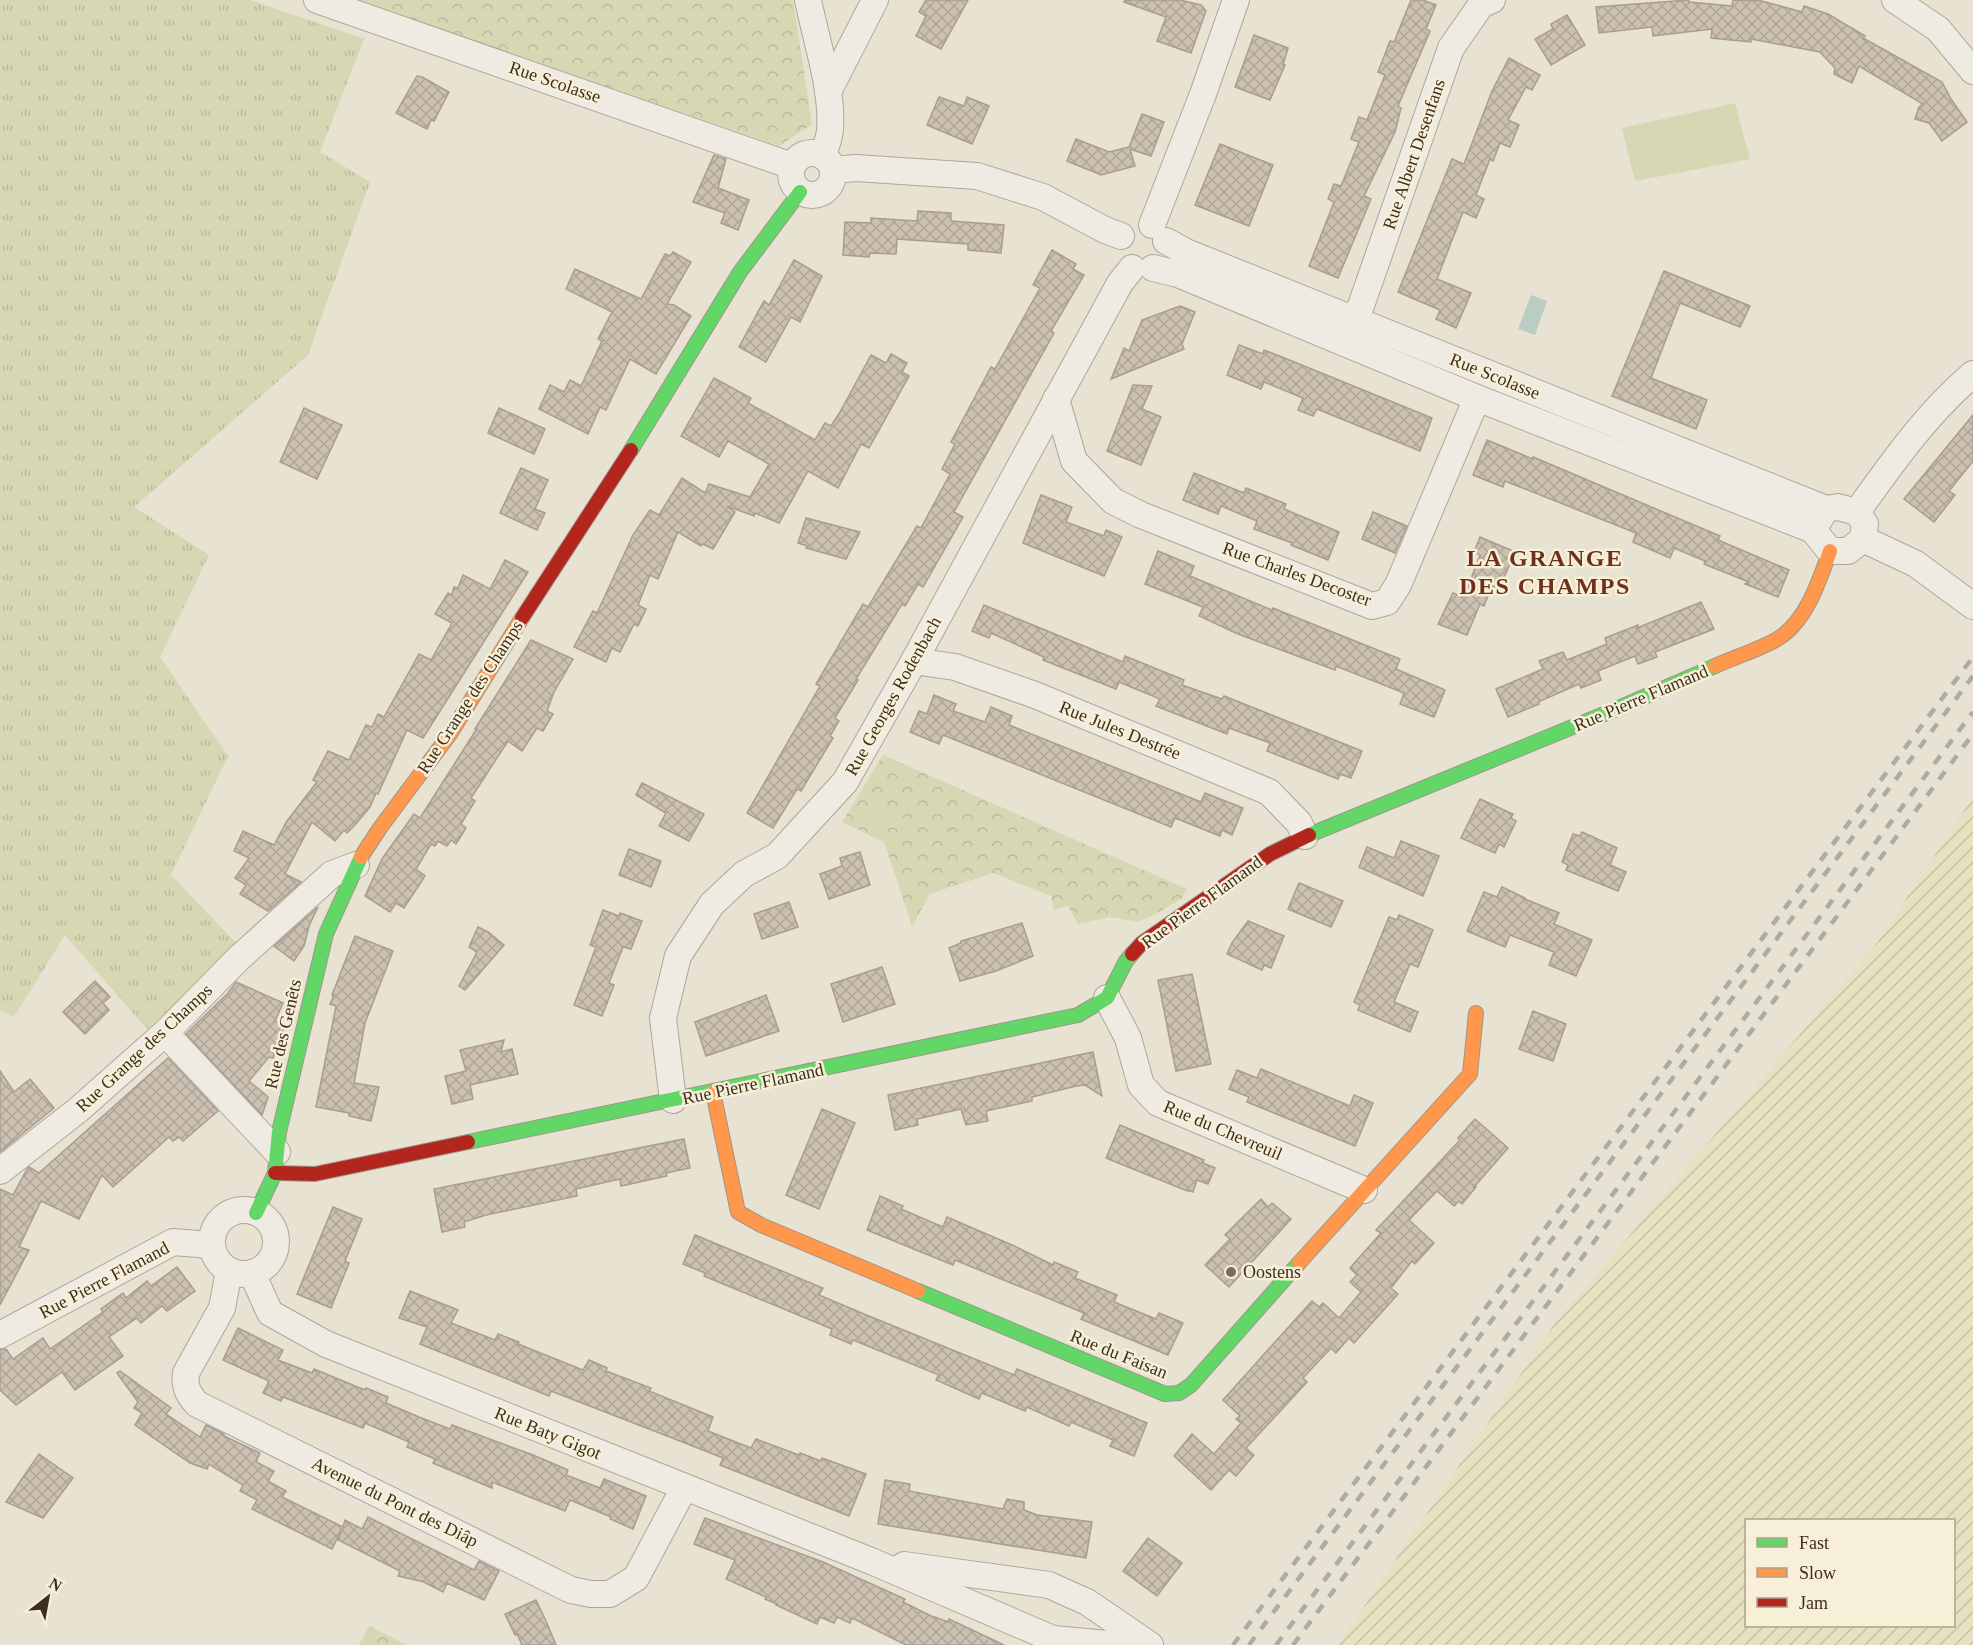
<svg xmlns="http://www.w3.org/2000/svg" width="1973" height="1645" font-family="Georgia,serif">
	<defs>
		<pattern id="farmland-furrows" width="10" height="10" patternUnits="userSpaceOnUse" patternTransform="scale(1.5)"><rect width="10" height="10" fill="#e7e1c1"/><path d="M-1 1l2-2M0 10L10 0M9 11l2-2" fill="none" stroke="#c7c1a5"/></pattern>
		<pattern id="grass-tufts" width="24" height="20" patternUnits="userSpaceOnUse" patternTransform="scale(1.5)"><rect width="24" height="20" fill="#d5d8b3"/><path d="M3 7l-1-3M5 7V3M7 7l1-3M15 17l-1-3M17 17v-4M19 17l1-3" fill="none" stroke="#b8ba9a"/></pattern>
		<pattern id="forest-crowns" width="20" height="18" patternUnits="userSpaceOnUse" patternTransform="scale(1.5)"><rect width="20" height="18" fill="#d5d8b3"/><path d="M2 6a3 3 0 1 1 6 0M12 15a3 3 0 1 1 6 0" fill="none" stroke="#b8ba9a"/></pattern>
		<pattern id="building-cross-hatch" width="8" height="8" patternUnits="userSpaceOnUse" patternTransform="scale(1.5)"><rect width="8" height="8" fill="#ccc0b1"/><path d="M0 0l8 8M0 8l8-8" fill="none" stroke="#b0a598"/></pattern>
	</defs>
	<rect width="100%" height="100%" fill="#e7e2d1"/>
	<path fill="url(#farmland-furrows)" fill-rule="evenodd" d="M1973 797V1645H1338L1553 1326 1877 943ZM1746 1520H1954V1626H1746Z"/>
	<polygon fill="url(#grass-tufts)" points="0,0 250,0 364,39 320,152 370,182 308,355 134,507 209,555 160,657 228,756 171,875 241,948 147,1029 65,935 14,1017 0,1010"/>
	<g fill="url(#forest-crowns)">
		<polygon points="355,0 793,0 812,124 779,146"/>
		<polygon points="883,755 1187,889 1182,898 1154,915 1138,922 1110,917 1078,924 1068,906 1054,910 1051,896 993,873 930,894 912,926 884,842 842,822"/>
		<polygon points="369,1626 407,1645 359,1645"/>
	</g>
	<g fill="#d5d8b3">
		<polygon points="1735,103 1750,159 1635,181 1622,128"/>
		<polygon points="868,805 916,822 912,834 864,817"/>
	</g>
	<polygon fill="#bbcdc3" points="1531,295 1547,301 1535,335 1518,329"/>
	<g fill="url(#building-cross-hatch)" stroke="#a89d8f" stroke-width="1.5">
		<polygon points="926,0 968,0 941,49 916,36 926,16 919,12"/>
		<polygon points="1125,0 1180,0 1201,5 1206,11 1191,53 1157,41 1166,17 1124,2"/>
		<polygon points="1411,0 1423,0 1436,5 1426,29 1430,31 1398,106 1401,108 1395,132 1364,196 1371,199 1338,278 1309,266 1334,202 1328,199 1334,184 1341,186 1359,142 1351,139 1359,117 1367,120 1385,75 1378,72 1390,41 1394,42"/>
		<polygon points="1689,0 1689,2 1732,6 1733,0 1762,1 1802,12 1804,6 1828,14 1865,36 1863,38 1942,82 1951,99 1967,122 1942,141 1929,123 1915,119 1919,107 1923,104 1859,66 1852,83 1834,74 1835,68 1820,52 1751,39 1751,42 1711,38 1712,29 1653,36 1652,27 1599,33 1596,7"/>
		<polygon points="1567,15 1585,45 1551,65 1535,39 1553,29 1551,24"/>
		<polygon points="1254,35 1288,48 1283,65 1285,65 1270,100 1235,87"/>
		<polygon points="1509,58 1540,75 1532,90 1526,87 1508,120 1519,125 1510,147 1500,143 1493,161 1490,159 1476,195 1484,199 1476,218 1463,212 1437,279 1471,293 1456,328 1436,319 1440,310 1398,292 1452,159 1464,164 1492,91"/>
		<polygon points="417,76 422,77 449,92 434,121 431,120 427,129 396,113"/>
		<polygon points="939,97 964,106 967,97 989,106 972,144 927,125"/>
		<polygon points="1142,114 1164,122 1151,156 1130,149 1135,166 1101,175 1067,161 1076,139 1109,152 1129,147"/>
		<polygon points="1220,144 1273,165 1249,226 1195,205"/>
		<polygon points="714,155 726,159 718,188 749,200 738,230 721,223 725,213 693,202"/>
		<polygon points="918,211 951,213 951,221 1004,225 1001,253 968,250 968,244 897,239 896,254 870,253 869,257 843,255 845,222 871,223 871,218 917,221"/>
		<polygon points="1052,250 1076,264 1073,269 1084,275 1051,331 1054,333 954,512 963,517 923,587 918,584 905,606 902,604 856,679 858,680 835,718 839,721 830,736 833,738 801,791 797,789 773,828 747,813 820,686 816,684 863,604 868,607 917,526 921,528 950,474 942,469 955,444 951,442 991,367 995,369 1040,288 1033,285"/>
		<polygon points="673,252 691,262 667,304 674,305 691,316 656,374 630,359 606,410 600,407 588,434 539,409 550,385 564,392 570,380 581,386 602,341 598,339 612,312 566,289 575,269 641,299 665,254 670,256"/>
		<polygon points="794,260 822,276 800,322 791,317 766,362 739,347 764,301 769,305"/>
		<polygon points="1664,271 1750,306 1740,327 1680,303 1651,378 1707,400 1696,429 1612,396"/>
		<polygon points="1180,306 1195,312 1182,344 1184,349 1111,379 1124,348 1129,351 1142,320"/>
		<polygon points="1239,345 1263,354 1264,350 1282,357 1432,418 1420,451 1317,409 1313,416 1298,410 1303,398 1264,382 1261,389 1227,375"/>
		<polygon points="891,354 907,363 902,372 909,376 869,448 861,444 838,488 808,471 779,523 755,513 754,516 727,506 735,512 713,549 703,544 701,546 678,532 658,579 650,575 638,605 646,609 638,626 634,624 620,652 612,648 606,662 574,647 593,611 597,613 633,535 650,510 659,515 682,478 705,493 709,484 750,497 769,464 728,441 719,457 681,436 714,378 751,398 748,403 815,440 825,423 831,426 840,412 871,355 886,363"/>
		<polygon points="1133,385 1152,386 1142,409 1161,417 1141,465 1107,451"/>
		<polygon points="304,408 342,425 317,479 280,462"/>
		<polygon points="499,408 545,429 534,454 488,433"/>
		<polygon points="1973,415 1973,461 1949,491 1955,495 1934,522 1904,499"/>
		<polygon points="1487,440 1533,459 1533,457 1720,536 1718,540 1789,570 1778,597 1745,584 1749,582 1704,564 1705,561 1674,548 1670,558 1633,542 1636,533 1505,481 1503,487 1473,475"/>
		<polygon points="521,468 548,480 535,509 545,513 537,530 500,513"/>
		<polygon points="1194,473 1244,493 1246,488 1286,504 1284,509 1339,532 1328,560 1291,545 1292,543 1254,529 1257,521 1221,506 1218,514 1183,500"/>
		<polygon points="1041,495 1072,507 1066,522 1104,536 1106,530 1122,537 1104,576 1023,543"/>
		<polygon points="1373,512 1407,526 1395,553 1362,539"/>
		<polygon points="806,518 860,532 846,559 806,548 807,546 798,543"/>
		<polygon points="1480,537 1515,552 1499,589 1492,586 1484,606 1480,604 1467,635 1438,624 1453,593 1464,597 1480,555 1474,552"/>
		<polygon points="1158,551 1194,566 1190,576 1272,610 1273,608 1280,611 1400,659 1396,669 1445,690 1434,717 1400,704 1404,693 1336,666 1335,670 1238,634 1199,616 1203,607 1145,584"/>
		<polygon points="505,560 528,572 423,738 407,730 378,794 376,793 370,807 354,826 347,833 344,830 335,841 312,822 285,874 301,882 268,911 240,894 246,885 235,878 249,858 234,851 243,831 274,845 287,821 317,782 313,780 328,751 349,760 366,725 372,727 378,714 384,717 419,654 431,660 452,623 435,614 448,593 452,595 454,587 458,588 463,575 490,589"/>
		<polygon points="1701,602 1714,629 1655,652 1657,657 1638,664 1635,656 1598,671 1601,680 1581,688 1579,684 1538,702 1539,704 1508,717 1496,689 1543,669 1539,661 1563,652 1567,660 1607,644 1605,638 1638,625 1637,628"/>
		<polygon points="984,605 1123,662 1125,656 1184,680 1182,685 1222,699 1224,696 1362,751 1351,778 1340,774 1338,779 1267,751 1270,743 1229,728 1227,734 1156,706 1160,699 1119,682 1116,689 1043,660 1044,657 991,633 989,638 972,631"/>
		<polygon points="531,640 573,659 554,692 547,711 553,714 543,731 537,728 522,751 508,741 471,798 475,801 461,824 466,828 456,844 451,840 447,846 438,841 435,846 431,844 416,869 425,876 404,908 396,903 390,912 365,896 382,859 414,814 420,818 476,730 475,729"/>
		<polygon points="934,695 956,704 953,711 985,722 991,707 1012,716 1009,725 1201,802 1205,793 1243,808 1232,835 1222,830 1220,836 1175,818 1171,827 943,735 939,744 910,732 919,711 927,714"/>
		<polygon points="642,783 704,814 689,841 659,826 666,813 636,795"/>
		<polygon points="1480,799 1513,814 1511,818 1516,821 1504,847 1499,844 1495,853 1461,838"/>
		<polygon points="1582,832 1617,848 1610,865 1626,872 1618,891 1566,870 1568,865 1562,862 1573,834 1580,836"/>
		<polygon points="1401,841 1439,856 1423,896 1359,867 1367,847 1394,858"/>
		<polygon points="629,849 661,861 651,887 619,875"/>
		<polygon points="860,852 870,885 829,899 820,874 842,866 840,858"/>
		<polygon points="1299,883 1343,901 1331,927 1288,909"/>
		<polygon points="1502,887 1525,898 1525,899 1559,913 1554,924 1592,940 1576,976 1549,965 1554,952 1510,935 1505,947 1467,931 1484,892 1497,897"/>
		<polygon points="789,902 798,927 762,939 754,914"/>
		<polygon points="318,907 309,926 304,946 294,961 274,946"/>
		<polygon points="603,910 619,916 620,913 642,921 631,949 623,947 609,983 614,985 602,1016 574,1005 596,947 590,945"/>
		<polygon points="1399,915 1433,930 1418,967 1410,964 1394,1002 1418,1012 1410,1032 1358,1010 1360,1005 1354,1002 1389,917 1397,920"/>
		<polygon points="1248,921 1284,936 1271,968 1264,965 1262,970 1227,954 1232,943"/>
		<polygon points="1022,923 1033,956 996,971 960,981 949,948 961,943 961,941"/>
		<polygon points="478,927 488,932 504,945 465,990 459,986 477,952 469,947"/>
		<polygon points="355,936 393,951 365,1023 354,1083 379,1087 371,1121 349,1116 349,1113 316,1107 336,1006 330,1004 334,995 332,995"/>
		<polygon points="882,967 895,1004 843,1022 831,984"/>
		<polygon points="1192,974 1211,1064 1176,1071 1158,980"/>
		<polygon points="95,981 110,997 103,1003 109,1010 85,1034 63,1012"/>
		<polygon points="236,982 283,1003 275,1021 285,1025 273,1058 269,1057 249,1081 268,1097 262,1115 186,1034 228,993"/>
		<polygon points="766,995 779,1031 706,1056 695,1022"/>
		<polygon points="1533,1011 1566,1024 1553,1061 1519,1049"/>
		<polygon points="504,1040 501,1052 512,1049 518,1074 470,1085 473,1099 452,1104 445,1076 466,1071 460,1050"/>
		<polygon points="1093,1052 1102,1096 1085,1085 1076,1086 1032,1097 1032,1101 986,1111 988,1121 966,1125 961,1109 917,1119 918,1125 895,1130 888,1095"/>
		<polygon points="168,1058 218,1111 183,1141 179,1137 173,1141 169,1137 113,1187 102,1175 79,1219 41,1201 19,1247 29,1250 0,1305 0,1189 13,1195 27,1169 29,1167 39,1173"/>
		<polygon points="1261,1069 1350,1106 1354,1095 1373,1103 1355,1146 1247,1102 1249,1097 1229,1089 1237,1070 1257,1078"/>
		<polygon points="0,1071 14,1092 30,1079 54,1108 0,1152"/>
		<polygon points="822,1109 855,1123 819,1209 786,1195"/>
		<polygon points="1475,1119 1508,1148 1474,1187 1476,1187 1462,1204 1459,1201 1454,1206 1437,1191 1409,1220 1434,1243 1415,1264 1412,1261 1391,1288 1398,1294 1354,1343 1349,1338 1336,1353 1331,1348 1303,1378 1307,1382 1246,1448 1254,1455 1236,1476 1229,1470 1211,1490 1174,1456 1192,1434 1214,1454 1241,1423 1236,1419 1240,1416 1223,1400 1312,1301 1319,1307 1323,1303 1339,1318 1361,1292 1350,1282 1357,1275 1350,1268 1381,1233 1376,1230 1460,1140 1458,1138"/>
		<polygon points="1120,1125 1204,1160 1203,1163 1215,1168 1208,1184 1197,1180 1193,1192 1187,1190 1187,1191 1106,1158"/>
		<polygon points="684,1139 690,1168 666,1173 667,1176 621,1186 620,1179 576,1189 577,1196 486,1215 464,1222 465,1227 442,1232 434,1189"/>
		<polygon points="880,1196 903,1206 901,1209 943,1227 947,1217 1012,1245 1053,1265 1054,1262 1078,1272 1075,1278 1117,1295 1114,1302 1156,1319 1159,1313 1183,1323 1168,1355 1081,1319 1084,1313 955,1260 953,1265 867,1230"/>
		<polygon points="1261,1199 1268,1207 1272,1203 1291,1219 1229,1287 1205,1265 1230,1239 1225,1235"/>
		<polygon points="333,1207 362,1219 345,1261 349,1263 331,1308 297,1294"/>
		<polygon points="695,1235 823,1288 819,1295 864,1314 1014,1375 1017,1369 1147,1423 1134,1456 1110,1446 1113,1440 1071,1422 1069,1426 1027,1407 1025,1411 982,1393 979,1399 936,1380 939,1375 853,1340 851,1344 830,1335 832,1329 704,1276 705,1273 683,1264"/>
		<polygon points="177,1267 195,1291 167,1311 162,1306 141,1323 137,1318 109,1337 123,1356 75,1390 62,1372 16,1405 0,1390 0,1350 6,1349 13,1359 43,1338 50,1349 103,1312 101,1309 123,1293 126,1298 147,1281 151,1286"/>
		<polygon points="410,1291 458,1310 451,1323 495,1340 498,1334 519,1342 518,1344 583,1370 589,1360 607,1368 606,1371 651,1388 649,1391 713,1417 708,1431 751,1448 756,1439 799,1455 800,1453 821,1461 822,1458 866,1474 849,1516 720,1465 723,1458 680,1441 551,1391 549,1396 420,1344 427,1327 399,1318"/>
		<polygon points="238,1328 283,1350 278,1360 312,1373 314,1369 365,1390 366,1388 388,1397 386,1403 419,1417 450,1429 452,1425 533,1455 568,1470 566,1475 600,1488 604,1479 646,1496 633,1529 610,1519 611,1517 570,1500 565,1511 492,1482 492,1488 433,1463 435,1459 407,1447 409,1442 365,1423 363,1428 283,1397 281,1401 263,1393 269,1381 223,1360"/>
		<polygon points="120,1371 171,1408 166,1414 200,1437 206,1425 224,1434 224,1436 260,1453 256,1462 274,1471 268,1481 286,1491 282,1497 343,1527 345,1520 362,1529 368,1517 474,1570 479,1561 499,1571 484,1600 447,1583 443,1592 424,1582 398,1576 400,1571 338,1540 342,1529 332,1549 252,1509 257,1500 240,1491 243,1485 209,1464 207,1469 190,1463 135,1425 142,1413 134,1408 138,1402 117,1373"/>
		<polygon points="39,1454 73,1478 43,1518 6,1502"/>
		<polygon points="885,1480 910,1484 909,1491 1003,1509 1007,1499 1024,1502 1024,1510 1037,1515 1092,1522 1086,1558 878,1524"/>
		<polygon points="705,1518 823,1562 905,1599 903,1602 935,1618 935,1617 948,1622 949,1619 1004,1645 906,1645 852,1618 850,1623 837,1617 834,1623 820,1617 817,1624 776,1605 777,1604 765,1599 766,1597 726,1579 735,1560 694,1544"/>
		<polygon points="1148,1538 1182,1563 1157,1596 1123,1571"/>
		<polygon points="536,1600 546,1621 556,1645 522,1645 517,1634 515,1635 505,1614"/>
	</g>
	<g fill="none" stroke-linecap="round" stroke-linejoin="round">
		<defs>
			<g id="street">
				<polyline points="317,0 792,166"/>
				<path d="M808 0C816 40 833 89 830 129 830 138 825 147 823 156"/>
				<polyline points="1895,0 1938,29 1973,71"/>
				<polyline points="828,92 875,0"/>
				<circle cx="812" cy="174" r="21"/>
				<polyline points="833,170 856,168 977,176 1043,197 1105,230 1121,236"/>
				<polyline points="1152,225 1203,94 1236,0"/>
				<polyline points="1166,241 1186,252 1826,509"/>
				<polyline points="1153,268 1178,274 1477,398 1813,530"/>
				<polyline points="1356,320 1451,48 1481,5 1492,0"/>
				<polyline points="1056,399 1074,461 1113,501 1141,515 1372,606 1387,602 1398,585 1477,398"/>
				<polygon points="1838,507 1857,512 1865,524 1863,539 1848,551 1830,551 1813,530 1826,509"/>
				<path d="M1857 512C1892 463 1927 413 1973 374"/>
				<polyline points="1863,539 1916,564 1973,606"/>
				<polyline points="914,661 955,667 1035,695 1269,792 1299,823 1305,836"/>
				<polyline points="1107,998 1128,1038 1141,1085 1158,1103 1364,1190"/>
				<polyline points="165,1033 277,1152"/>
				<polyline points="673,1100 663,1018 678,956 712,904 744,874 777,856 845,782 914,661 1120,283 1132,268"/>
				<polyline points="0,1171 78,1110 165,1033 239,958 332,874 356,865"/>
				<circle cx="244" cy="1242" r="32"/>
				<path d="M229 1271 222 1308 186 1373C184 1387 188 1394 197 1404L571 1590 591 1594H610L636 1578 684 1488"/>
				<polyline points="252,1273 270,1313 326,1344 871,1561 1053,1639 1118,1645"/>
				<polyline points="0,1335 173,1242 211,1245"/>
				<polyline points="904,1565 1049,1585 1087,1602 1150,1645"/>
			</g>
			<g id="fast">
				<polyline points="631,450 740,272 800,192"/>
				<polyline points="1309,835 1614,710 1715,666"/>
				<polyline points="468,1142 1078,1015 1107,998 1126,961 1132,954"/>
				<polyline points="256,1213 275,1173 279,1132 326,934 361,857"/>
				<polyline points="918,1291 1165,1394 1179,1393 1191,1385 1299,1263"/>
			</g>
			<g id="slow">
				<path d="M1715 666C1735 657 1761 649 1779 638 1807 620 1819 581 1830 551"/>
				<polyline points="361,857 380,828 450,734 522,618"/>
				<polyline points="713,1092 738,1212 761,1225 918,1291"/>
				<polyline points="1299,1263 1470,1074 1476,1013"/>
			</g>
			<g id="jam">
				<polyline points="522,618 631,450"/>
				<polyline points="1132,954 1142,943 1270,854 1309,835"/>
				<polyline points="275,1173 315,1174 468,1142"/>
			</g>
		</defs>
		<use href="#street" stroke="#ada799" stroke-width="28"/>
		<use href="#fast" stroke="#9d9689" stroke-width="16"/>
		<use href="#slow" stroke="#9d9689" stroke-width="16"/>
		<use href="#jam" stroke="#9d9689" stroke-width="16"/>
		<use href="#street" stroke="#efebe2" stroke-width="26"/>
		<use href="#fast" stroke="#63d668" stroke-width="14"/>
		<use href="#slow" stroke="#ff974d" stroke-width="14"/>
		<use href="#jam" stroke="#b3261e" stroke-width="14"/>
		<g stroke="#aeaba2" stroke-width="4.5" stroke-dasharray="10 10" stroke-linecap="butt">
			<polyline points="1233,1645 1973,657"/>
			<polyline points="1249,1645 1973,676"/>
			<polyline points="1276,1645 1973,712"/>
			<polyline points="1293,1645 1973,734"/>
		</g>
	</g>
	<circle fill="#786e5d" stroke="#f7efd7" stroke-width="2" cx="1231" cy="1272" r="6"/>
	<g text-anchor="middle" stroke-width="5" stroke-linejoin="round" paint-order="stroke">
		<g font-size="18" fill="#3d2f1f" stroke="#f7efd7">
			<text transform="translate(555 82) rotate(19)" y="6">Rue Scolasse</text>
			<text transform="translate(1414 154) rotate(-71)" y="6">Rue Albert Desenfans</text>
			<text transform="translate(1495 376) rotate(22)" y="6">Rue Scolasse</text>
			<text transform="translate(1297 574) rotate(20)" y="6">Rue Charles Decoster</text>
			<text transform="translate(893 696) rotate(-61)" y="6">Rue Georges Rodenbach</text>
			<text transform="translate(470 697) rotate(-57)" y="6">Rue Grange des Champs</text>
			<text transform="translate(1641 698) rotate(-23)" y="6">Rue Pierre Flamand</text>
			<text transform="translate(1120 730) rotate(22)" y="6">Rue Jules Destrée</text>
			<text transform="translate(1202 902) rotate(-36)" y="6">Rue Pierre Flamand</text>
			<text transform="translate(283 1034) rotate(-77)" y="6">Rue des Genêts</text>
			<text transform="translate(144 1048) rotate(-43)" y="6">Rue Grange des Champs</text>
			<text transform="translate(753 1084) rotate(-12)" y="6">Rue Pierre Flamand</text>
			<text transform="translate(1223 1130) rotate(23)" y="6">Rue du Chevreuil</text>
			<text transform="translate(104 1280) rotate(-28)" y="6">Rue Pierre Flamand</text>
			<text transform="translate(1119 1354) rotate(22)" y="6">Rue du Faisan</text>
			<text transform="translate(548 1433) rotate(22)" y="6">Rue Baty Gigot</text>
			<text transform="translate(395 1502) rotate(26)" y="6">Avenue du Pont des Diâp</text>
		</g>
		<g font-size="18" fill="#3d2f1f" stroke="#f7efd7" text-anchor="start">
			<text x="1243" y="1278">Oostens</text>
		</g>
		<g font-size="24" font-weight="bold" letter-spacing="1.5" fill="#6c301d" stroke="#f7efd7">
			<text x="1545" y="566">LA GRANGE<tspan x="1545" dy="28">DES CHAMPS</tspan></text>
		</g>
	</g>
	<rect x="1745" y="1519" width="210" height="108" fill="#f7efd7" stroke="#ada28d" stroke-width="1.5"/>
	<rect x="1757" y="1538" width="30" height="9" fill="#63d668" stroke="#ada28d" stroke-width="1.5"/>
	<text x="1799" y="1549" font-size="18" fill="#3d2f1f">Fast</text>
	<rect x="1757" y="1568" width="30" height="9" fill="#ff974d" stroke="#ada28d" stroke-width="1.5"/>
	<text x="1799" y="1579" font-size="18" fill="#3d2f1f">Slow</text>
	<rect x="1757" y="1598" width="30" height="9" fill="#b3261e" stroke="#ada28d" stroke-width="1.5"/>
	<text x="1799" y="1609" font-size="18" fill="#3d2f1f">Jam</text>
	<g transform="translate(48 1597) rotate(31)" stroke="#f7efd7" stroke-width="4.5" paint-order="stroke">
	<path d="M0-4.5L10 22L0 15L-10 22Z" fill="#3d2f1f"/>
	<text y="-9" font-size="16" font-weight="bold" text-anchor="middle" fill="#3d2f1f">N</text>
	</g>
</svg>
